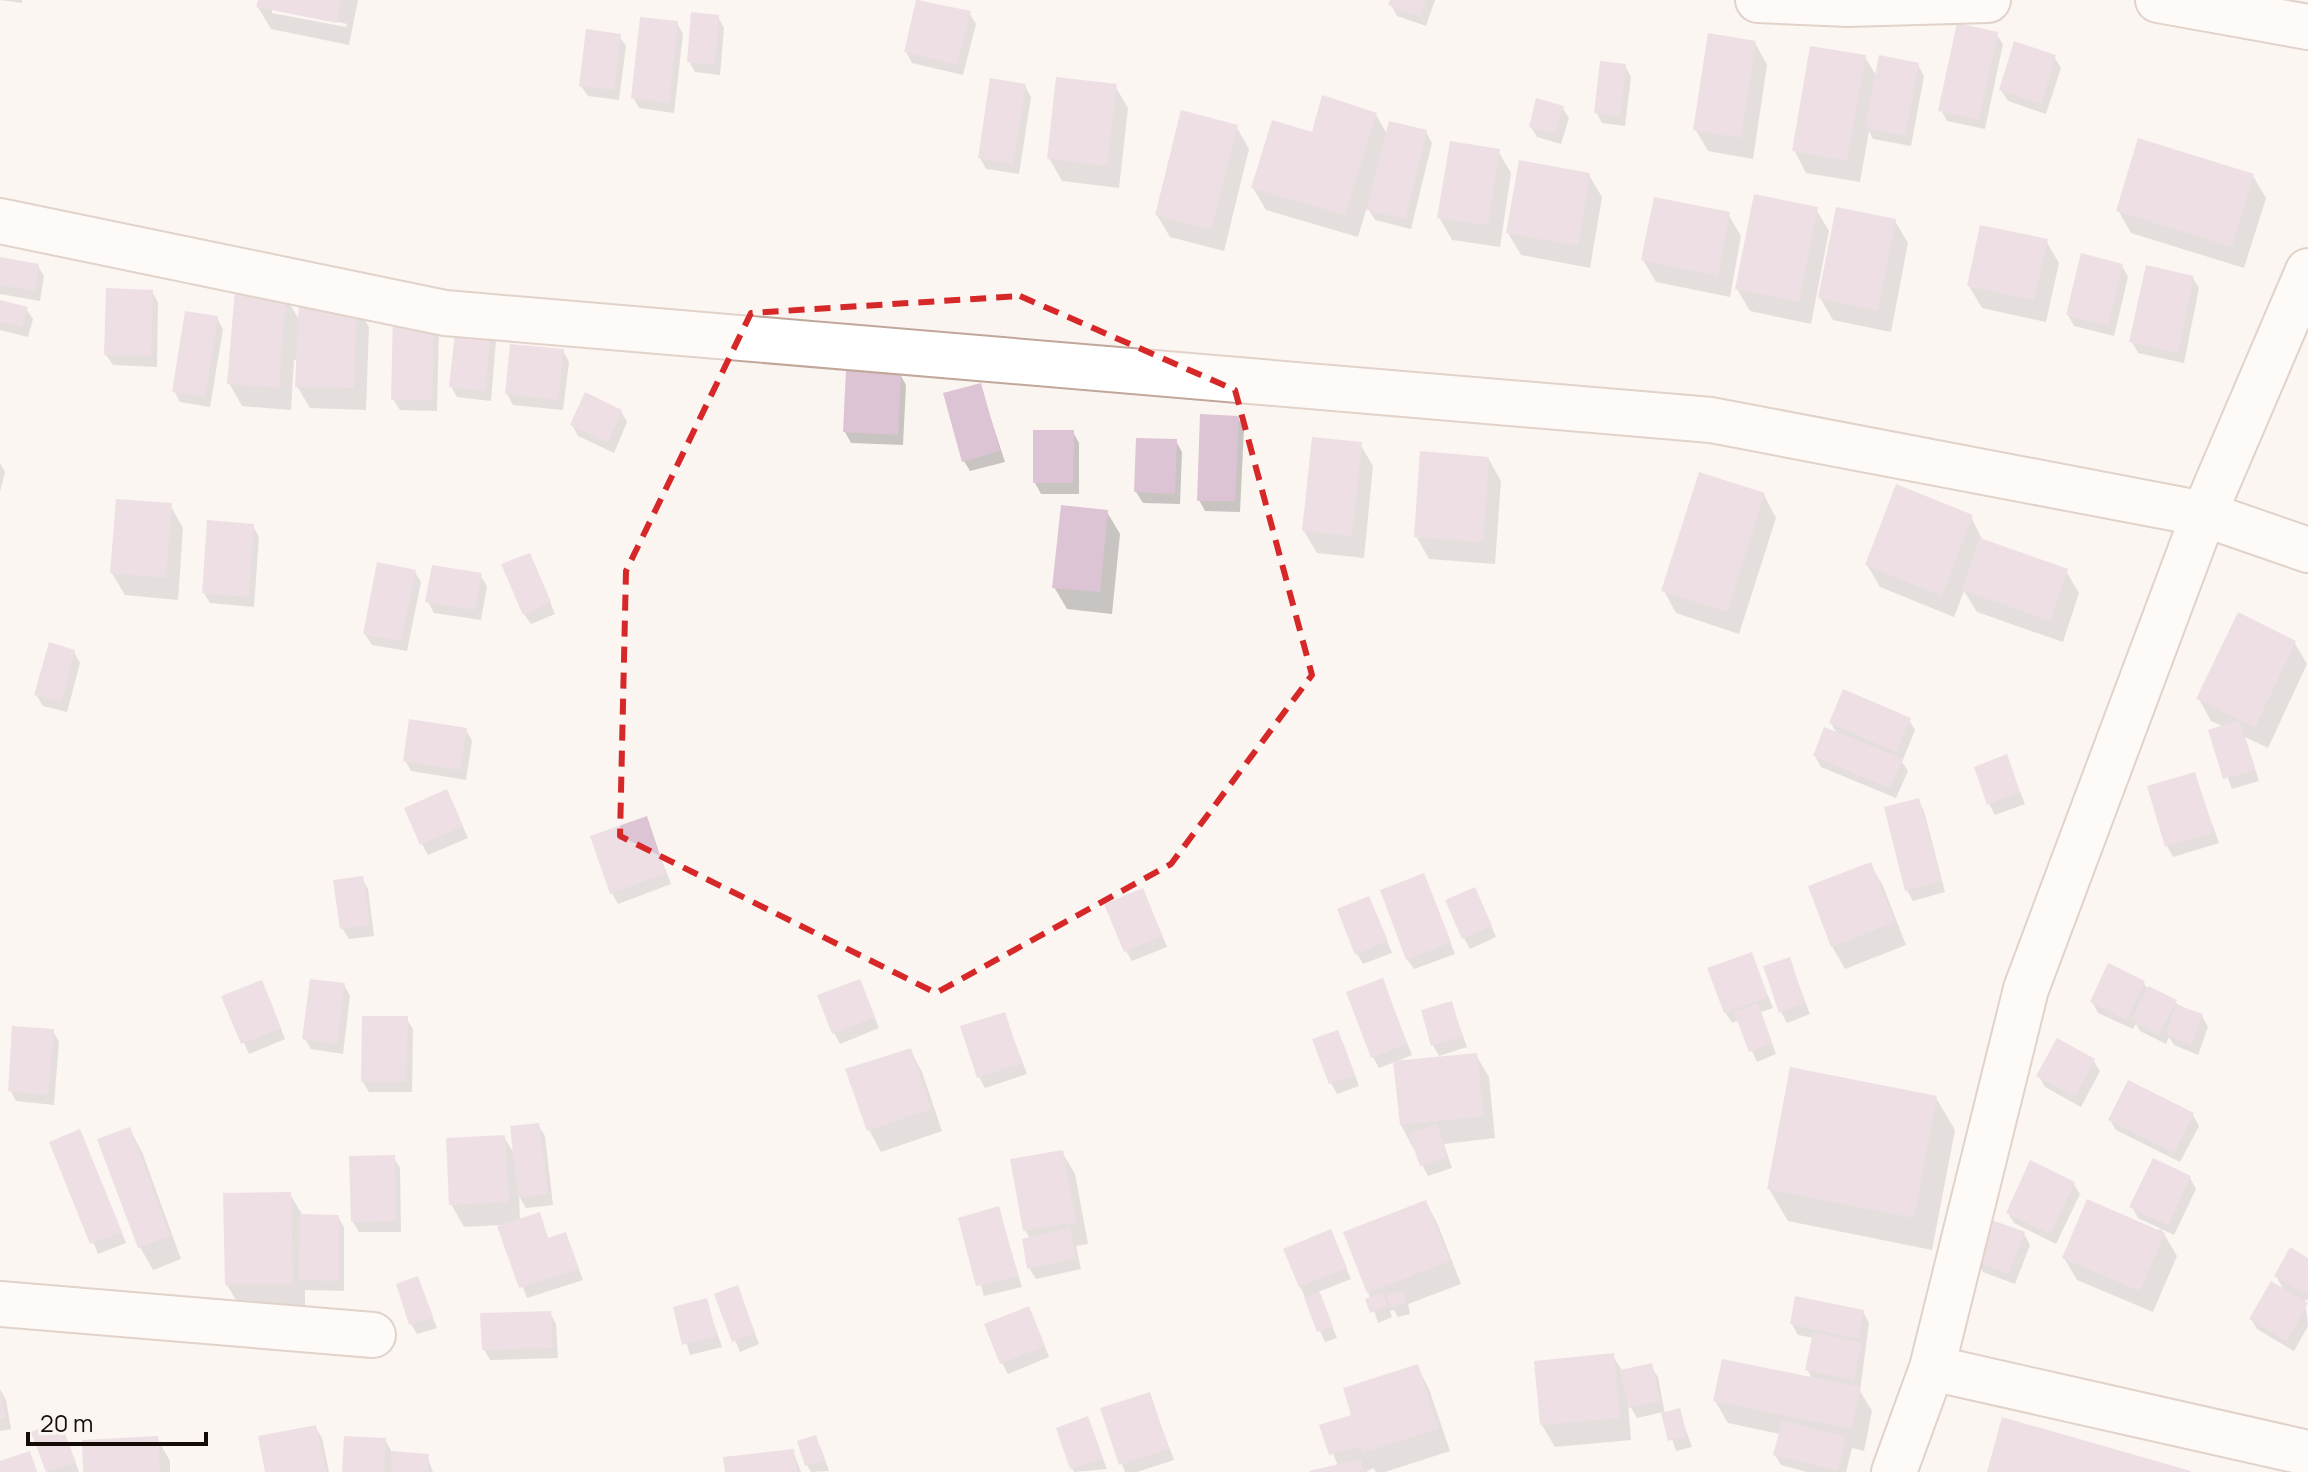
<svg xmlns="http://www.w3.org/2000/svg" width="2308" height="1472" font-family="Manrope,sans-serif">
	<rect width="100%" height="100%" fill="#fbf5f2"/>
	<g fill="#0003" fill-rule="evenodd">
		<polygon points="0,0 22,0 22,3"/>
		<path d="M260 0H358L349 45 271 29 258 7ZM272 8 347 24 346 27 272 13Z"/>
		<polygon points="918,0 969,13 976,24 963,75 912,63 906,52"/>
		<polygon points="1392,0 1435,0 1426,26 1397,16 1391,5"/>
		<polygon points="718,17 724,28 720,75 695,72 689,61"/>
		<polygon points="677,23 683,34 674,113 639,108 633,97"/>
		<polygon points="1996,34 2003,44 1985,129 1947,121 1941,110"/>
		<polygon points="619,36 626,46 619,100 588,96 581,86"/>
		<polygon points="1755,43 1767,65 1753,159 1708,151 1695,129"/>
		<polygon points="1865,57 1877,77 1918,65 1924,76 1911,146 1873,139 1869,131 1860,182 1806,173 1794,150"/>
		<polygon points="2054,57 2061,68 2046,114 2008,101 2001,90"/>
		<polygon points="1625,66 1631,77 1625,126 1602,123 1596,112"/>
		<polygon points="1025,86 1031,97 1019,174 986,169 980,158"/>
		<polygon points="1115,86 1128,108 1119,188 1062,181 1049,158"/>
		<polygon points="1562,107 1569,118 1561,144 1537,137 1531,127"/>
		<polygon points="1376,115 1387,134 1426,132 1432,143 1411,229 1375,220 1367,207 1358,237 1266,210 1253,188 1313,135"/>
		<polygon points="1236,126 1249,149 1224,251 1170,237 1157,215"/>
		<polygon points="1498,151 1511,173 1500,247 1452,240 1439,217"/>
		<polygon points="1589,175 1602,197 1590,268 1521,255 1508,233"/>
		<polygon points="2253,176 2266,198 2244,268 2131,233 2118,210"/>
		<polygon points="1816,209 1829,231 1811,324 1750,311 1737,289"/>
		<polygon points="1728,214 1741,236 1730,297 1656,282 1643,260"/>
		<polygon points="1895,221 1908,243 1891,332 1833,320 1820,298"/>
		<polygon points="2046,241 2059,263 2046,322 1982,308 1969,286"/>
		<polygon points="0,259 38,266 44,276 40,301 0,294"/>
		<polygon points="2122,266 2128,277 2114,336 2074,326 2068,315"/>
		<polygon points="2192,277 2199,288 2184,363 2138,353 2132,342"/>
		<polygon points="152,292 158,302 157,367 113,365 106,355"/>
		<polygon points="285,296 300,321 356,305 369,327 366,410 310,408 297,386 298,360 294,360 291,410 242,406 229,383"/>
		<polygon points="0,302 26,309 33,319 28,337 0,330"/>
		<polygon points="395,314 439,326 437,411 400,410 393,399"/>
		<polygon points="217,318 223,329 210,407 180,402 174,391"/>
		<polygon points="490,329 496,340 491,401 457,397 451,386"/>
		<polygon points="563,351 569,362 563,410 513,405 507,394"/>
		<polygon points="900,374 906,385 903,445 851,443 845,432"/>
		<polygon points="980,385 1005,462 970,471 964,461"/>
		<polygon points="621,411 627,422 614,453 578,436 572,425"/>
		<polygon points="1238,418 1244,428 1240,512 1205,511 1199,500"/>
		<polygon points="1073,432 1079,443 1079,494 1041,494 1035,483"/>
		<polygon points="1176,441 1182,452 1180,504 1143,503 1136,492"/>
		<polygon points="1360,444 1373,466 1364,558 1317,553 1304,531"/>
		<polygon points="1488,458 1501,481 1495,564 1429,559 1416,536"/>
		<polygon points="0,463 5,472 0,492"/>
		<polygon points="1764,495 1776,518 1739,634 1676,613 1664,591"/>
		<polygon points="170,505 183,528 178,600 125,595 112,573"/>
		<polygon points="1107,512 1120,534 1112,614 1067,609 1054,587"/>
		<polygon points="1971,517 1983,541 2066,571 2079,593 2063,642 1977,612 1964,591 1954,617 1880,587 1867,565"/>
		<polygon points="253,526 259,537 254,607 210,603 204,593"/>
		<polygon points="535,566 555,614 531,624 524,614"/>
		<polygon points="414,571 421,582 407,651 372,645 365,634"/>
		<polygon points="480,575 487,586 481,620 434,613 428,602"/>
		<polygon points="2294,642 2307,664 2268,748 2245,737 2259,781 2232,789 2210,731 2224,727 2211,721 2199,699"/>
		<polygon points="74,652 80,663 67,712 43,706 36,695"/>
		<polygon points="1909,720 1915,730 1902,762 1908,771 1896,798 1821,767 1815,756 1838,735 1831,723"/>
		<polygon points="466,730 472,741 466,780 411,771 405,760"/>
		<polygon points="2006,757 2025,804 1995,815 1989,804"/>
		<polygon points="2194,774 2219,843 2173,857 2167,846"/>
		<polygon points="1918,800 1924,811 1945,892 1913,901 1907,890"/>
		<polygon points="452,802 468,838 428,855 422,844"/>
		<polygon points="646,819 671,884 618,904 612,893"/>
		<polygon points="1870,864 1883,886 1906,945 1845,969 1832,946"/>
		<polygon points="1424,875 1455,954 1414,969 1407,959"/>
		<polygon points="362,878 368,889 374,936 349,939 342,928"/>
		<polygon points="1368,898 1392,953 1363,964 1357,954"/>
		<polygon points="1480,900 1496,937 1470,949 1464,938"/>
		<polygon points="1148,901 1167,947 1132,961 1126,951"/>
		<polygon points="1751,954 1773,1008 1761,1012 1776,1054 1757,1062 1739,1020 1732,1023 1725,1012"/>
		<polygon points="1789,959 1810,1014 1787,1023 1781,1012"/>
		<polygon points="1382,980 1412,1055 1395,1062 1476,1055 1489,1077 1495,1138 1444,1144 1452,1168 1428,1176 1401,1125 1395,1062 1379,1068 1373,1057"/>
		<polygon points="860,981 879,1028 840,1044 834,1033"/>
		<polygon points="2143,982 2148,990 2202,1016 2208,1027 2198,1055 2174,1045 2169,1037 2166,1044 2140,1031 2136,1024 2133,1029 2098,1013 2092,1002"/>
		<polygon points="344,985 350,996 343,1054 311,1049 304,1038"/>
		<polygon points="267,993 285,1039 249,1054 224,997"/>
		<polygon points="1451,1003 1467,1047 1439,1056 1433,1045"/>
		<polygon points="1004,1014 1027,1074 985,1088 979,1077"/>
		<polygon points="406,1018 413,1029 412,1092 369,1092 363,1082"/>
		<polygon points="53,1031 59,1042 54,1105 16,1101 10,1090"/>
		<polygon points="1343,1043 1359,1086 1337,1094 1331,1083"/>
		<polygon points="910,1050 922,1072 942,1131 881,1152 869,1130"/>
		<polygon points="2093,1060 2100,1071 2081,1107 2045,1087 2039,1076"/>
		<polygon points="1936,1098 1955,1130 1932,1250 1788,1221 1769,1189"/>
		<polygon points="2193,1115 2199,1126 2180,1162 2116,1130 2110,1120"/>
		<polygon points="538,1125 545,1136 553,1205 526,1208 519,1196 520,1220 539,1214 549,1240 566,1234 583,1280 527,1298 499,1225 464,1227 451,1204 504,1137 516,1157"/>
		<polygon points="130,1130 142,1152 181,1259 153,1270 140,1247 100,1140"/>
		<polygon points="80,1132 126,1243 98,1254 51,1143"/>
		<polygon points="1062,1152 1075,1174 1088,1244 1076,1246 1081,1269 1036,1279 1029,1268 1030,1239 1025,1230"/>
		<polygon points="393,1157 400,1168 401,1232 359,1232 353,1222"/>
		<polygon points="2190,1178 2196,1189 2174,1235 2138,1218 2132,1207"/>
		<polygon points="2073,1183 2080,1194 2056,1244 2014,1223 2008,1213"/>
		<polygon points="290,1194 303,1216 338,1217 344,1227 344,1291 305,1290 305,1306 240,1307 227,1285"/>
		<polygon points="1426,1202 1438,1225 1461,1284 1408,1304 1410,1314 1398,1317 1394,1310 1390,1311 1392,1317 1378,1323 1368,1292"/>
		<polygon points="998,1208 1022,1287 984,1296 960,1219"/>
		<polygon points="2161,1229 2177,1256 2153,1312 2077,1280 2064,1258"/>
		<polygon points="1330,1232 1351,1279 1318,1292 1337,1338 1325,1342 1300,1286"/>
		<polygon points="2024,1234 2030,1245 2015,1284 1983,1272 1976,1261"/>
		<polygon points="2308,1260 2308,1301 2305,1299 2308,1326 2294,1351 2257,1329 2251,1319 2285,1292 2276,1276"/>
		<polygon points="417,1279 437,1328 417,1334 411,1324"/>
		<polygon points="737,1288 759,1344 740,1352 716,1295"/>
		<polygon points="706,1300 722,1347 690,1355 676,1309"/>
		<polygon points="1863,1312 1869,1323 1860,1391 1872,1411 1864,1451 1852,1448 1846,1472 1807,1472 1781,1465 1775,1455 1780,1434 1728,1423 1715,1401 1813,1380 1807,1369 1814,1338 1798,1335 1792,1324"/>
		<polygon points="550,1313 556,1324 558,1358 490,1360 484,1349"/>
		<polygon points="1034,1319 1049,1357 1008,1374 1002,1363"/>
		<polygon points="1613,1356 1623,1372 1651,1366 1658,1377 1665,1414 1679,1410 1692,1447 1676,1451 1663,1412 1637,1418 1628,1402 1631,1440 1555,1447 1542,1425"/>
		<polygon points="1417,1366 1429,1389 1450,1451 1385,1472 1376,1472 1373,1468 1366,1472 1313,1472 1338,1466 1322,1426 1354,1416"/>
		<polygon points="0,1389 6,1400 11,1429 0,1431"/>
		<polygon points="1149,1394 1174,1460 1137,1472 1125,1472 1102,1409"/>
		<polygon points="1087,1418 1107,1469 1074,1472 1072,1468"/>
		<polygon points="315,1427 322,1438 329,1472 267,1472"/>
		<polygon points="34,1433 65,1434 79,1472 48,1472"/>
		<polygon points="157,1438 170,1461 170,1472 85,1472"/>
		<polygon points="815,1438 821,1448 829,1471 811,1472 807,1465"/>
		<polygon points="385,1440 393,1454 427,1456 433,1472 344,1472"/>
		<polygon points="793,1451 801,1472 727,1472"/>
	</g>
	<g fill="#ddc4d4">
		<polygon points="258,0 341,0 337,23 256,7"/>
		<polygon points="916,0 971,11 957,65 904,52"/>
		<polygon points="1390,0 1426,0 1420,17 1388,5"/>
		<polygon points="691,12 719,15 715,65 687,62"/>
		<polygon points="640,17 678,21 669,103 631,98"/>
		<polygon points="1957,23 1998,32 1979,120 1938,111"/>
		<polygon points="586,29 621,34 614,90 579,86"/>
		<polygon points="1708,33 1756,41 1741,138 1693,130"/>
		<polygon points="2014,41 2056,55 2041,104 1999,90"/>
		<polygon points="1810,46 1866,55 1847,161 1792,151"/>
		<polygon points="1879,55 1919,63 1905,136 1865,128"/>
		<polygon points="1600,61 1626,64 1620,116 1594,113"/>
		<polygon points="1056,77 1117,84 1107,166 1047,159"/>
		<polygon points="990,78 1026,84 1013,164 978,158"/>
		<polygon points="1322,95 1377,113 1345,215 1251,188 1272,120 1312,132"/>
		<polygon points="1536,98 1564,106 1555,134 1529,127"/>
		<polygon points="1181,110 1238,125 1211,230 1155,215"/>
		<polygon points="1389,121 1427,130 1405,219 1366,210"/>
		<polygon points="2138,138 2254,174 2232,247 2116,211"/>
		<polygon points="1450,141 1500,149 1488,225 1437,218"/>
		<polygon points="1519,160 1590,173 1578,246 1506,233"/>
		<polygon points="1754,194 1818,207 1799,302 1735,289"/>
		<polygon points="1654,197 1730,212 1718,276 1641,260"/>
		<polygon points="1836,207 1896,219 1878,311 1818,298"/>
		<polygon points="1980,225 2048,239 2034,300 1967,286"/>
		<polygon points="2081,253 2123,264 2108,326 2066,315"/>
		<polygon points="0,257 39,264 35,291 0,285"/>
		<polygon points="2146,265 2194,276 2178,353 2129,342"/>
		<polygon points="106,288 153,290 151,356 104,355"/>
		<polygon points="235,289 286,294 279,388 227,384"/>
		<polygon points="0,300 28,307 22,327 0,322"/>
		<polygon points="299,301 357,303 354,388 295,387"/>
		<polygon points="185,311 218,316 205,397 172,392"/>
		<polygon points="393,312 434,313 432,400 391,400"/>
		<polygon points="456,323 491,327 485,391 449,387"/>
		<polygon points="510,344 564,349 558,400 505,394"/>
		<polygon points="846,369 901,372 898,435 843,432"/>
		<polygon points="981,383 1000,451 962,462 943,393"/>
		<polygon points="585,392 622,410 608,443 570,425"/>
		<polygon points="1200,414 1239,416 1235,501 1197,501"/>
		<polygon points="1033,430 1074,430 1073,483 1033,483"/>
		<polygon points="1312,437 1362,442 1352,536 1302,531"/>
		<polygon points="1136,438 1177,439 1175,494 1134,492"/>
		<polygon points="1420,451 1489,457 1483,542 1414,537"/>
		<polygon points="1699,472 1765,493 1727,612 1661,591"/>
		<polygon points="1896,484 1973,515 1942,596 1865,565"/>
		<polygon points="116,499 172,503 166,578 110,573"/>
		<polygon points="1061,505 1108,510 1100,592 1052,588"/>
		<polygon points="207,520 254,524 249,597 202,593"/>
		<polygon points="1980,538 2068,569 2050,621 1962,590"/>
		<polygon points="530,553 551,602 523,615 501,564"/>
		<polygon points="377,562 416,570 401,641 363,634"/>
		<polygon points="432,565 482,573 475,610 425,602"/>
		<polygon points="2238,612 2296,641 2255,727 2196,699"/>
		<polygon points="49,642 75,650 61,702 34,695"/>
		<polygon points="1843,689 1911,718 1896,752 1829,723"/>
		<polygon points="409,719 467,728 460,770 403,761"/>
		<polygon points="2239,720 2255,770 2223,779 2208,730"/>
		<polygon points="1824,727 1903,759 1890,788 1813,756"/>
		<polygon points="2007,754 2020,792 1987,805 1974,767"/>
		<polygon points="2195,772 2214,832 2165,847 2147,786"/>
		<polygon points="447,789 463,826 420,845 404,808"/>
		<polygon points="1919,798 1941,881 1905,891 1884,807"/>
		<polygon points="647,816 666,873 610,894 590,836"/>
		<polygon points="1871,862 1895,922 1831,947 1808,886"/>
		<polygon points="1424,873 1451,942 1406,960 1380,890"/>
		<polygon points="363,876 370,925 340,929 333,880"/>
		<polygon points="1475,887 1492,926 1462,939 1445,900"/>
		<polygon points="1143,888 1162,936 1124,952 1104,904"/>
		<polygon points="1369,896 1388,941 1355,955 1337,909"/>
		<polygon points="1752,952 1768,997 1724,1013 1707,968"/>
		<polygon points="1790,957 1805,1003 1779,1013 1763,966"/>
		<polygon points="2108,963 2145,981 2127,1020 2090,1002"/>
		<polygon points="1383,978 1407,1044 1371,1058 1346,992"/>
		<polygon points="310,979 345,983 337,1044 302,1039"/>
		<polygon points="860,979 875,1017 832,1034 817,995"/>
		<polygon points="262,980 281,1028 241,1044 221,996"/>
		<polygon points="2148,986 2177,1000 2159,1035 2131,1020"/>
		<polygon points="1452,1001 1462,1036 1431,1046 1421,1010"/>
		<polygon points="1758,1003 1772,1043 1749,1052 1734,1012"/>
		<polygon points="2176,1005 2203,1014 2192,1045 2166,1034"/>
		<polygon points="1005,1012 1022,1063 977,1078 960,1026"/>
		<polygon points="362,1016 408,1016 406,1082 361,1082"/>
		<polygon points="12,1026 54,1029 48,1095 8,1091"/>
		<polygon points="1338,1030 1355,1075 1329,1084 1312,1039"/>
		<polygon points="2057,1038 2095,1059 2075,1097 2036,1076"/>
		<polygon points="911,1048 931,1109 867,1131 845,1069"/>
		<polygon points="1477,1053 1484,1116 1400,1125 1393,1061"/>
		<polygon points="1790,1067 1937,1096 1914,1218 1767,1189"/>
		<polygon points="2128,1080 2194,1113 2174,1153 2108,1120"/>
		<polygon points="539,1123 548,1194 518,1198 510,1126"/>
		<polygon points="1437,1124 1447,1157 1420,1166 1409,1134"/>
		<polygon points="130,1127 170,1236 138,1248 97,1139"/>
		<polygon points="80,1129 122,1232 90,1244 49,1142"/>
		<polygon points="505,1135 509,1202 449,1205 446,1138"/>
		<polygon points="1063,1150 1076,1222 1023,1231 1010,1159"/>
		<polygon points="395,1155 396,1221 351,1222 349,1156"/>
		<polygon points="2153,1158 2191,1176 2168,1225 2129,1207"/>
		<polygon points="2030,1160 2075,1182 2050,1234 2006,1213"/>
		<polygon points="291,1192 293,1284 225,1285 223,1193"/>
		<polygon points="2087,1199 2165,1233 2140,1291 2062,1258"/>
		<polygon points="1426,1200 1450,1261 1367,1293 1343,1232"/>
		<polygon points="999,1206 1018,1276 976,1286 958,1218"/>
		<polygon points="540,1212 548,1238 566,1232 579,1269 519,1288 497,1226"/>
		<polygon points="300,1214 339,1215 339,1281 299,1280"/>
		<polygon points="1989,1219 2025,1232 2009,1274 1974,1261"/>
		<polygon points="1070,1228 1076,1258 1027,1269 1022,1239"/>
		<polygon points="1331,1229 1347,1268 1299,1287 1283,1249"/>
		<polygon points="2290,1247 2308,1258 2308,1295 2274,1276"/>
		<polygon points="418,1276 433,1317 409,1325 396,1284"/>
		<polygon points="2271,1281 2308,1303 2287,1341 2249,1319"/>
		<polygon points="738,1285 755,1333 732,1342 714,1294"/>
		<polygon points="1403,1291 1406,1303 1390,1307 1387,1295"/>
		<polygon points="1320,1292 1333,1327 1317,1332 1304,1297"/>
		<polygon points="1382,1292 1388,1306 1370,1313 1365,1299"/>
		<polygon points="1795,1296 1864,1310 1858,1339 1790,1324"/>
		<polygon points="707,1298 717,1336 682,1345 673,1307"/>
		<polygon points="1029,1306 1045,1346 1000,1364 984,1324"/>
		<polygon points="551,1311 553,1348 482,1350 480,1313"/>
		<polygon points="1813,1332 1862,1343 1854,1380 1805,1370"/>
		<polygon points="1614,1353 1620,1418 1540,1425 1534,1361"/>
		<polygon points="1722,1359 1860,1387 1852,1429 1713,1401"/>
		<polygon points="1652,1363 1660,1401 1629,1408 1620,1370"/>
		<polygon points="1418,1364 1438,1429 1362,1453 1361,1446 1329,1455 1319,1425 1351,1415 1343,1388"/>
		<polygon points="0,1390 6,1418 0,1419"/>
		<polygon points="1150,1392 1169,1449 1119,1465 1100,1408"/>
		<polygon points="1680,1408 1687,1436 1668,1441 1661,1413"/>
		<polygon points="1088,1416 1103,1458 1070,1469 1056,1428"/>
		<polygon points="2002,1417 2191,1471 2191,1472 1987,1472"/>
		<polygon points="60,1421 76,1463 46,1472 31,1432"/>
		<polygon points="1782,1421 1846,1437 1838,1471 1773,1455"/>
		<polygon points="316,1425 326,1472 265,1472 258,1436"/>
		<polygon points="816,1435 824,1460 805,1466 797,1441"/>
		<polygon points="158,1436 160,1472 83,1472 82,1440"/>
		<polygon points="344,1436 386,1438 384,1472 342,1472"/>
		<polygon points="794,1449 797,1472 725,1472 723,1457"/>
		<polygon points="30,1451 37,1472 0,1472 0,1461"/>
		<polygon points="392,1451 429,1454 428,1472 391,1472"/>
		<polygon points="1361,1459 1364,1472 1310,1472 1309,1471"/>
	</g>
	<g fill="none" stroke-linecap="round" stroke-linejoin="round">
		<defs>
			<g id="minor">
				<polyline points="1758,0 1848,4 1988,0"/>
				<polyline points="2158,0 2308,27"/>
				<polyline points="0,221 445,313 1711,420 2204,514 2308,550"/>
				<polyline points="0,1304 373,1335"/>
				<polyline points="1932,1368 2308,1453"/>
				<polyline points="1894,1472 1932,1368 2026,989 2204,514 2308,271"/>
			</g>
		</defs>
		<use href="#minor" stroke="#c1a799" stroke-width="48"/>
		<use href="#minor" stroke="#fff" stroke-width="44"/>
	</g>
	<path d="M0 0H2308V1472H0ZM1020 296 1235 390 1312 675 1171 864 936 993 620 836 626 571 751 313Z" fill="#fbf5f2" fill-opacity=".55" fill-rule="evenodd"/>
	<path fill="none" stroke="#d62828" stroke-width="6" stroke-dasharray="16 10" stroke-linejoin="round" d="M1020 296 1235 390 1312 675 1171 864 936 993 620 836 626 571 751 313Z"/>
	<path d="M28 1432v12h178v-12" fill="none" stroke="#150c08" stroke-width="4"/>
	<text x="40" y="1432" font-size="24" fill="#150c08" stroke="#fbf5f2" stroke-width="6" paint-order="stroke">20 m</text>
</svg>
